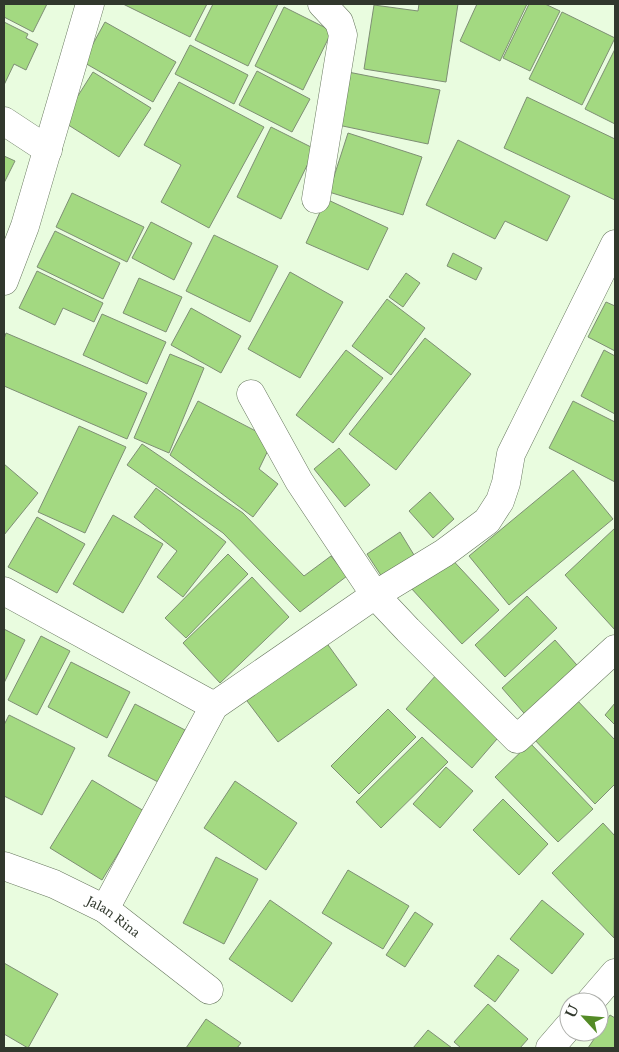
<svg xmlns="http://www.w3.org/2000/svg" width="619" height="1052" font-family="'Libre Baskerville',serif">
	<rect width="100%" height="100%" fill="#e9fcdf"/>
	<g fill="#a3d981" stroke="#7e8f74">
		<polygon points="4,4 47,4 33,32 4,17"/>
		<polygon points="123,4 207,4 190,37"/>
		<polygon points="213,4 278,4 248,66 195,40"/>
		<polygon points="419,4 458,4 446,82 364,69 374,5 418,11"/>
		<polygon points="477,4 527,4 500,61 460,41"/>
		<polygon points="529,4 545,4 560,11 530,71 503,58"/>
		<polygon points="284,7 332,31 303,90 255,66"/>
		<polygon points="562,12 615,38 582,105 529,79"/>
		<polygon points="4,22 28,34 26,38 38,44 26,70 14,64 4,85"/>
		<polygon points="105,22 176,62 153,102 83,62"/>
		<polygon points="190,45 248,75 234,104 175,74"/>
		<polygon points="615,49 615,124 585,109"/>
		<polygon points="257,71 310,99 292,132 239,105"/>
		<polygon points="93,72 151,108 119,157 62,121"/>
		<polygon points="348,72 440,90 428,144 338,125"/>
		<polygon points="179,82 264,127 209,228 161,202 181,165 144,145"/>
		<polygon points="527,97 615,139 615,200 504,148"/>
		<polygon points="271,127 315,149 281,219 237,197"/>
		<polygon points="348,133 422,157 403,215 329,192"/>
		<polygon points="458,140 570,196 547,241 505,221 495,239 426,205"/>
		<polygon points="4,156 15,161 4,183"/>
		<polygon points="72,193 144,227 127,262 56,227"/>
		<polygon points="326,199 388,228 368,270 306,243"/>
		<polygon points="151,222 192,243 174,280 132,258"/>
		<polygon points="55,231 120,263 103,299 37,267"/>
		<polygon points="214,235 278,266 250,322 186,291"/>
		<polygon points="453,253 482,268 476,280 447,266"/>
		<polygon points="37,271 103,303 94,322 63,308 55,325 19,308"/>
		<polygon points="290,272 343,302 300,378 248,349"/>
		<polygon points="406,273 420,283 403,307 389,297"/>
		<polygon points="139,278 182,297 166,332 123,313"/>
		<polygon points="387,299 425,328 391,375 352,346"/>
		<polygon points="606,302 615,306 615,351 588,337"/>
		<polygon points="191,308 241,336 221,373 171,345"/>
		<polygon points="102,314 166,342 147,384 83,355"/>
		<polygon points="6,333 147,393 127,439 4,386 4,339"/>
		<polygon points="425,338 471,374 396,470 349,434"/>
		<polygon points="346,350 383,378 333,443 296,415"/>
		<polygon points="604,350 615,356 615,414 581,396"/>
		<polygon points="170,354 204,368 169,453 134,438"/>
		<polygon points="198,401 273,440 259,469 278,484 253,517 170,455"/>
		<polygon points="573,401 615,422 615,482 549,448"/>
		<polygon points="79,426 126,447 85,533 38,512"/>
		<polygon points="142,444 243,513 304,576 331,556 347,576 300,612 223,533 127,465"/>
		<polygon points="339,448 370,485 345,507 314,469"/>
		<polygon points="4,464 38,493 4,535"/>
		<polygon points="573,470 613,519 509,605 469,556"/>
		<polygon points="156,488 226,542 183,597 157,577 177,551 134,517"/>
		<polygon points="430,492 454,519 433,538 409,511"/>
		<polygon points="113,515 163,544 123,613 73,584"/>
		<polygon points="37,517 85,544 57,593 8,567"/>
		<polygon points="615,528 615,630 565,575"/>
		<polygon points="400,532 414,555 382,577 367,554"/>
		<polygon points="228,554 248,574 186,638 165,618"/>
		<polygon points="447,554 499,610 462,644 411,588"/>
		<polygon points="252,577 289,617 220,683 183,643"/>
		<polygon points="527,596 557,628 505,677 475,645"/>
		<polygon points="4,629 25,640 4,683"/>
		<polygon points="41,636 70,651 37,715 8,700"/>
		<polygon points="323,638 357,685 278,742 244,697"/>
		<polygon points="555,640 583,672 530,720 502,688"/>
		<polygon points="71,662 130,692 107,738 48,707"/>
		<polygon points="437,674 503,732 472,768 406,709"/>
		<polygon points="575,698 615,740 615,784 595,804 533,738"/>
		<polygon points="615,703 615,725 605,715"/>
		<polygon points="135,704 185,730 158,782 108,756"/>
		<polygon points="388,709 416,737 359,794 331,766"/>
		<polygon points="9,715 75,748 42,815 4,796 4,725"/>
		<polygon points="422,737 448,762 381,828 356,802"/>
		<polygon points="530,743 593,809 558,842 495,777"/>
		<polygon points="446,767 473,791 440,828 413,804"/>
		<polygon points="92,780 144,811 102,880 50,848"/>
		<polygon points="235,781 297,823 266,870 204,828"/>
		<polygon points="503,799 548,844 519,875 473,830"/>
		<polygon points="603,823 615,836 614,938 552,873"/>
		<polygon points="216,857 258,879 224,944 183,923"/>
		<polygon points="348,870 409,906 383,949 322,913"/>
		<polygon points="270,900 332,943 292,1002 229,959"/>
		<polygon points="542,900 584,934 552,974 510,939"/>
		<polygon points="415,912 433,924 405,967 386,955"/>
		<polygon points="498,955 519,970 495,1002 474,986"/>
		<polygon points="4,963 58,994 28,1048 4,1034"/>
		<polygon points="488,1004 528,1039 520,1048 461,1048 454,1042"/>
		<polygon points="610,1015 615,1018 615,1048 588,1048"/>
		<polygon points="206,1019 241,1043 237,1048 186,1048"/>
		<polygon points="428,1030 452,1048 413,1048"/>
	</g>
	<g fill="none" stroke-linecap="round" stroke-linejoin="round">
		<defs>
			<g id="minor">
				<polyline points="4,121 48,150"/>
				<polyline points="316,199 343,35 339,22 322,4"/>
				<polyline points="4,281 25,226 90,4"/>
				<polyline points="251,394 299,481 375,595 408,630 517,739 615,649"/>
				<polyline points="4,591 214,706"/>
				<path id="s1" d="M4 866 54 884 105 909 209 990"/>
				<polyline points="105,909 214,706 375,595 444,553 487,521 500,501 506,483 511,454 615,244"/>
				<polyline points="590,1002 615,973"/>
				<polyline points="550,1048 569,1026"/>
			</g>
		</defs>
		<use href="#minor" stroke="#68785f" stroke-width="29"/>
		<use href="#minor" stroke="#fff" stroke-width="28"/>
	</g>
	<g text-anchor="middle" stroke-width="4.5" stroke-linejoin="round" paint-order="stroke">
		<g font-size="12" fill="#31382d" stroke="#fff">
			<text dy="4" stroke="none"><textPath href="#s1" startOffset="121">Jalan Rina</textPath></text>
		</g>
	</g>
	<rect width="619" height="1052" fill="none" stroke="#31382d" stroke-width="10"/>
	<g transform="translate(584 1017) rotate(296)"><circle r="24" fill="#ffffff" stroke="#adafab"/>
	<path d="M0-4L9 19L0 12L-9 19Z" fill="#548b26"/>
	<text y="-8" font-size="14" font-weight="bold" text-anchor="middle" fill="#31382d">U</text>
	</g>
</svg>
